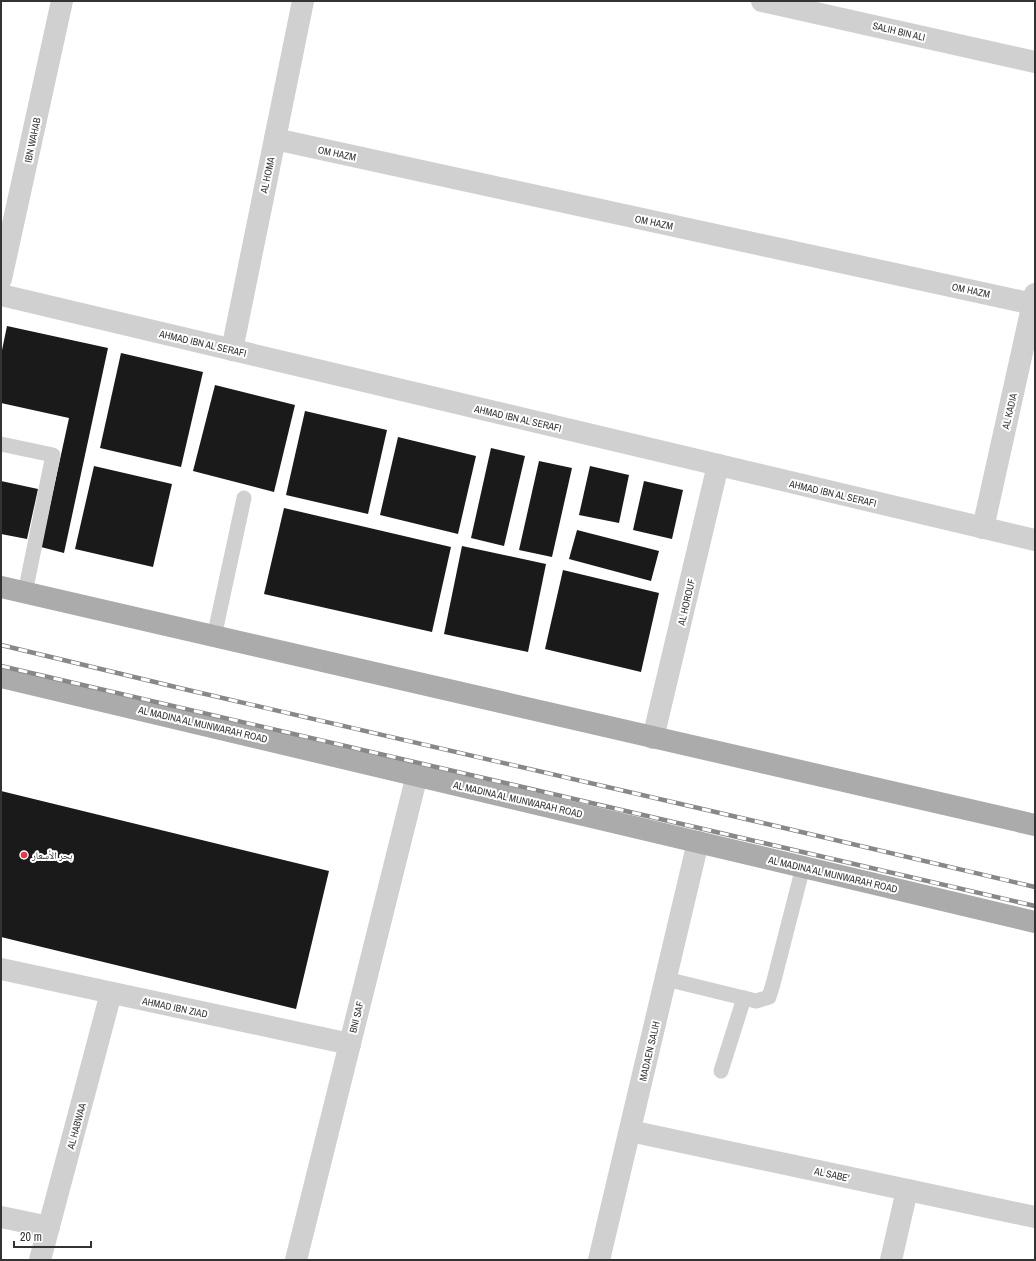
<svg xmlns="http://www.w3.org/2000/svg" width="1036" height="1261" font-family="'Archivo Narrow','Noto Naskh Arabic',sans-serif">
	<rect width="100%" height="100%" fill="#fff"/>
	<g fill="#1a1a1a">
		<polygon points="7,326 108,348 64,553 41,547 69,418 1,403 1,355"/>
		<polygon points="121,353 203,372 181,467 100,448"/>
		<polygon points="215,385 295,405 274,492 193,471"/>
		<polygon points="305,411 387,430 368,514 286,495"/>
		<polygon points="398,437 476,456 458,534 380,515"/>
		<polygon points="491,448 525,456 504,546 471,538"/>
		<polygon points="539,461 572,468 552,557 519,550"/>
		<polygon points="94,466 172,484 153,567 75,549"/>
		<polygon points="590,466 629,475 619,523 579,515"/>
		<polygon points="1,481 38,489 27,539 1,534"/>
		<polygon points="644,481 683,490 672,539 633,530"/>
		<polygon points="284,508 451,547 432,632 264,594"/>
		<polygon points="577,530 659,551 651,581 569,559"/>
		<polygon points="462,546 546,564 528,652 444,634"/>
		<polygon points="563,570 659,593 641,672 545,649"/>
		<polygon points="1,791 329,871 296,1009 1,937"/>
	</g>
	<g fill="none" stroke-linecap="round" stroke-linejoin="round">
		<g stroke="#d0d0d0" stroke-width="15">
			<polyline points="1,444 53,455 25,593"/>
			<polyline points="214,637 244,498"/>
			<polyline points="666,979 756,1001 769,997 773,984 803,867"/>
			<polyline points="721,1071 744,998"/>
		</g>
		<g stroke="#d0d0d0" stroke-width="22">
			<polyline points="762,1 1035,62"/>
			<polyline points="275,139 1033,304"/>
			<polyline points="1,279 62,1"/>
			<polyline points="1,295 1035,540"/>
			<polyline points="232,350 303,1"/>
			<polyline points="983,528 1035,294"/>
			<polyline points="653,738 718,465"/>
			<polyline points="1,969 350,1044"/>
			<polyline points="630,1131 1035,1217"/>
			<polyline points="1,1217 49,1227"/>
			<polyline points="40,1260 111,993"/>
			<polyline points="296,1260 417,775"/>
			<polyline points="599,1260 698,842"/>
			<polyline points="891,1260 907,1190"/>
		</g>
		<g stroke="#ababab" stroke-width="22">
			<polyline points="1,587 1035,825"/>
			<polyline points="1,677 1035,922"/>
		</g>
		<defs>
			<g id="rail">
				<polyline points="1,645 188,690 763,823 1035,887"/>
				<polyline points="1,666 1035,906"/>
			</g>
		</defs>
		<use href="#rail" stroke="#888" stroke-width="4.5"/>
		<use href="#rail" stroke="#fff" stroke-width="3" stroke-dasharray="9" stroke-linecap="butt"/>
	</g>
	<circle fill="#e63946" stroke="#fff" stroke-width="1.5" cx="24" cy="855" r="4"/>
	<g text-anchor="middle" stroke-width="4" stroke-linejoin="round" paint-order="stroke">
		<g font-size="10" fill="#333" stroke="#fff">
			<text transform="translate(899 31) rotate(13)" y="4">SALIH BIN ALI</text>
			<text transform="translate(32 140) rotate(-78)" y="4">IBN WAHAB</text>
			<text transform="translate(337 153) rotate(12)" y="4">OM HAZM</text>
			<text transform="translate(267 175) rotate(-78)" y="4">AL HOMA</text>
			<text transform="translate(654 222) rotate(12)" y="4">OM HAZM</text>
			<text transform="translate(971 290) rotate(12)" y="4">OM HAZM</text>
			<text transform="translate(203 343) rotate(13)" y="4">AHMAD IBN AL SERAFI</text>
			<text transform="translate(1009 411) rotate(-77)" y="4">AL KADIA</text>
			<text transform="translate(518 418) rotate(13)" y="4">AHMAD IBN AL SERAFI</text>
			<text transform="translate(833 493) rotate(13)" y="4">AHMAD IBN AL SERAFI</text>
			<text transform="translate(686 602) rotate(-77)" y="4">AL HOROUF</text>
			<text transform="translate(203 724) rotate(13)" y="4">AL MADINA AL MUNWARAH ROAD</text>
			<text transform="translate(518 799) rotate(13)" y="4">AL MADINA AL MUNWARAH ROAD</text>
			<text transform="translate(833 874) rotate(13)" y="4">AL MADINA AL MUNWARAH ROAD</text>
			<text transform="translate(175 1007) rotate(12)" y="4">AHMAD IBN ZIAD</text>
			<text transform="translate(356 1017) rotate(-76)" y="4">BNI SAF</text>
			<text transform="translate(649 1051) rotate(-77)" y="4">MADAEN SALIH</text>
			<text transform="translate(76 1126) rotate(-75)" y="4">AL HABWAA</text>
			<text transform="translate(832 1174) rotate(12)" y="4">AL SABE'</text>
		</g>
		<g font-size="10" fill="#333" stroke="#fff" text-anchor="start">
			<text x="32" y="859">بحر الأسعار</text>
		</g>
	</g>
	<rect width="1036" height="1261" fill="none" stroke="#333333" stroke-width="4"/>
	<path d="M14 1241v6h77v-6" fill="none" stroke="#333333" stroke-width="2"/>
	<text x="20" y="1241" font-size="12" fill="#333333" stroke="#ffffff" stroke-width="3" paint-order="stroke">20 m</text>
</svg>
